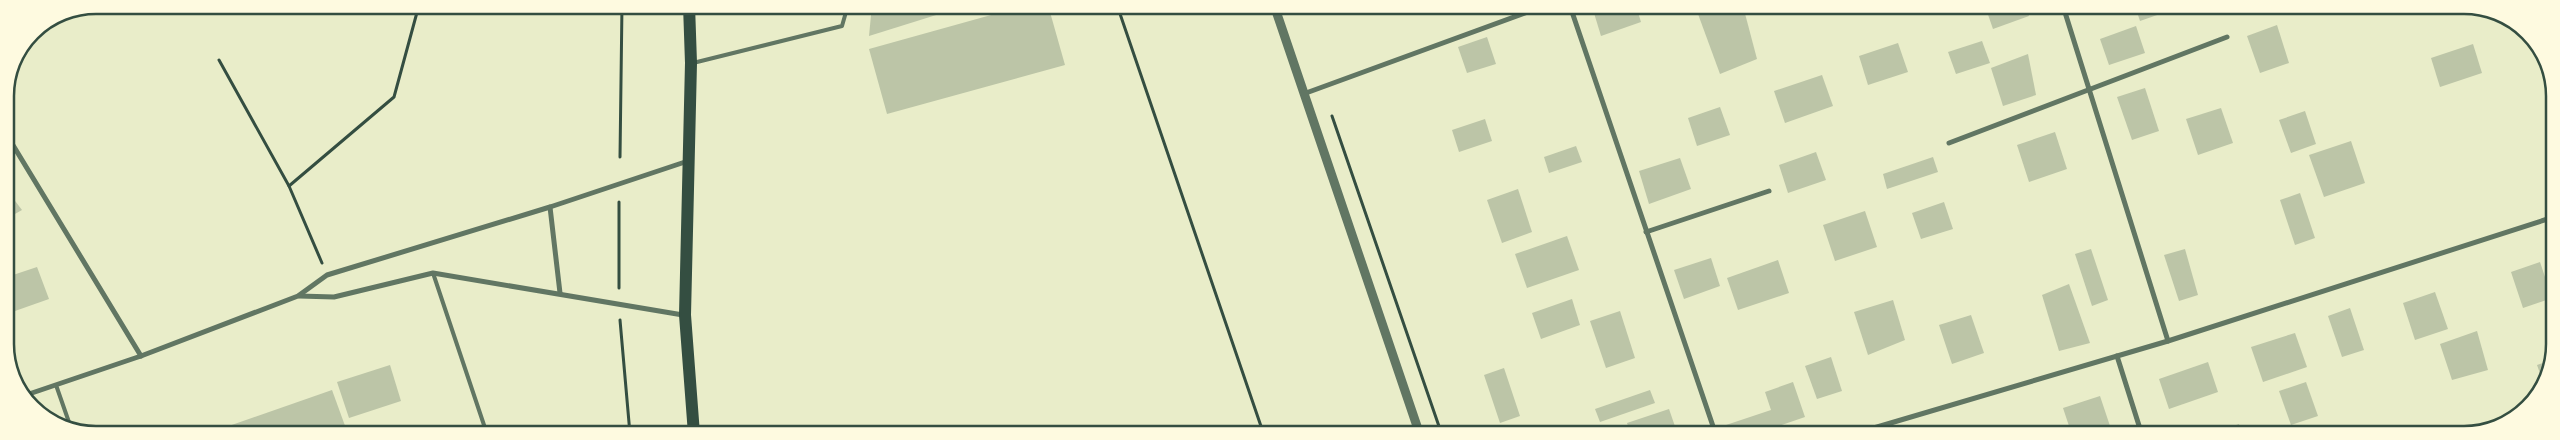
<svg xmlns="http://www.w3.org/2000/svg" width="2560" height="440" font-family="'DejaVu Sans',sans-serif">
	<rect width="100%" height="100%" fill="#e9edc9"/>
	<g fill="#bcc5a7">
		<polygon points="872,5 965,5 965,6 869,36"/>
		<polygon points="1027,5 1048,5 1065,65 887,114 869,49"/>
		<polygon points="1617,6 1636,6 1641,22 1601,36 1594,13"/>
		<polygon points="1720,6 1743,6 1757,59 1720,74 1698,14"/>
		<polygon points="1820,6 1849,6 1823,15"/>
		<polygon points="1985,6 2026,6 2029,16 1993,29"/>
		<polygon points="2135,6 2183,6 2140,21"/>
		<polygon points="2277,25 2289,63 2260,73 2247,36"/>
		<polygon points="2136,26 2145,53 2109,65 2100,39"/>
		<polygon points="1487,37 1496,64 1467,73 1458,47"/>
		<polygon points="1982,41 1990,63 1956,74 1948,52"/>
		<polygon points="1898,43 1908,72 1868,85 1859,56"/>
		<polygon points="2473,44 2482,73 2440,87 2431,58"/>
		<polygon points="2028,54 2036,95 2003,106 1991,68"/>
		<polygon points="1822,75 1833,106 1785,123 1774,91"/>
		<polygon points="2145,88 2159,131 2132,140 2117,97"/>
		<polygon points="1720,107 1730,135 1697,146 1688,118"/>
		<polygon points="2221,108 2233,143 2198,155 2186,119"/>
		<polygon points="2305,111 2316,144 2291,153 2279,120"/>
		<polygon points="1485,119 1492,141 1459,152 1452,130"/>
		<polygon points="2055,132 2067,169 2029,182 2017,145"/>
		<polygon points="2351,141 2365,183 2324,197 2309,155"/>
		<polygon points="1576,146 1582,162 1549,173 1544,157"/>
		<polygon points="1816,152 1826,180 1788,193 1779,165"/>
		<polygon points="1933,157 1938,172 1887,189 1883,174"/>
		<polygon points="1680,158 1691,189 1649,204 1639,171"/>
		<polygon points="6,189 22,210 6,219"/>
		<polygon points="1518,189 1532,232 1502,243 1487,200"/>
		<polygon points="2300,193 2315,238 2295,245 2280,200"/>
		<polygon points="1944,202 1953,229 1921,239 1912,213"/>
		<polygon points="1865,211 1877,247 1835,261 1823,225"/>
		<polygon points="1567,236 1579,270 1527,288 1515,254"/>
		<polygon points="2091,249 2108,300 2092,306 2075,254"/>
		<polygon points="2185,249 2198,295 2179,301 2164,255"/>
		<polygon points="1711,258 1720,286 1684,299 1674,270"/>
		<polygon points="1778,260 1789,293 1738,310 1727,278"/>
		<polygon points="2540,262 2552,298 2523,308 2511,272"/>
		<polygon points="37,267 49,299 15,311 7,290 7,277"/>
		<polygon points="2069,284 2090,343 2059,351 2042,295"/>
		<polygon points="2435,292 2448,329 2415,340 2403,303"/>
		<polygon points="1572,299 1580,325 1541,339 1532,313"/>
		<polygon points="1893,300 1905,340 1868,355 1854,312"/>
		<polygon points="2350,308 2364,350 2342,357 2328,316"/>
		<polygon points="1620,311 1635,358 1606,368 1590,321"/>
		<polygon points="1971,315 1984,353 1952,364 1939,325"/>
		<polygon points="2477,331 2488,370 2452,380 2440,344"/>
		<polygon points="2295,333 2307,367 2263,382 2251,347"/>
		<polygon points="1831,357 1842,391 1817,399 1805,366"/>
		<polygon points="2552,360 2548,367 2542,379 2537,365"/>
		<polygon points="2208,362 2218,392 2169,409 2159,379"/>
		<polygon points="390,365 401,401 349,418 337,382"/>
		<polygon points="1504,368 1520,416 1500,423 1484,375"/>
		<polygon points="1793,382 1805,417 1752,435 1723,435 1720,427 1771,410 1765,392"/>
		<polygon points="2306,382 2318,416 2291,425 2279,391"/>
		<polygon points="332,390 348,434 225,434 223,428"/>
		<polygon points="1650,390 1655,403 1600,422 1595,409"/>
		<polygon points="2100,396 2113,435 2072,435 2063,408"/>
		<polygon points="1669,409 1678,435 1631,435 1627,423"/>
		<polygon points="2239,424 2242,435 2207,435"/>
	</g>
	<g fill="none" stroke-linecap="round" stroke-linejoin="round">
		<g stroke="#344e41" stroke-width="3">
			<polyline points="1117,5 1264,435"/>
			<polyline points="219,60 289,186 322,263"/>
			<polyline points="1332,116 1442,435"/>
			<polyline points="620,157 622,5"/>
			<polyline points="289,186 394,97 419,5"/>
			<polyline points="619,288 619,202"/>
			<polyline points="620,320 630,434"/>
		</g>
		<g stroke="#617663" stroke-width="4">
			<polyline points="693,63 842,26 848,5"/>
			<polyline points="433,273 487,434"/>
			<polyline points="56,385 71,428"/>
		</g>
		<g stroke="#617663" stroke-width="5">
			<polyline points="1570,6 1716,435"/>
			<polyline points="2063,6 2168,341"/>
			<polyline points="1306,93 1544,6"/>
			<polyline points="5,132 141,356"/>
			<polyline points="1949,143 2227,37"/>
			<polyline points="550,207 560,293"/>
			<polyline points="1646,232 1769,191"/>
			<polyline points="299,296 334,297 433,273 683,315"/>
			<polyline points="2117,356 2142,435"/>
			<polyline points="26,395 141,356 298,296 327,275 550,207 688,161"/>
			<polyline points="1850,435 2168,341 2554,217"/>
		</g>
		<polyline stroke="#617663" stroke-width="9" points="1274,5 1420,435"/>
		<polyline stroke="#344e41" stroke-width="12" points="689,5 691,63 685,315 694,434"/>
	</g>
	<path d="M0 0H2560V440H0ZM96 14H2464A82 82 0 0 1 2546 96V344A82 82 0 0 1 2464 426H96A82 82 0 0 1 14 344V96A82 82 0 0 1 96 14Z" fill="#fefae0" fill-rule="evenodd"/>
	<path fill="none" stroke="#344e41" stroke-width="2.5" d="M96 14H2464A82 82 0 0 1 2546 96V344A82 82 0 0 1 2464 426H96A82 82 0 0 1 14 344V96A82 82 0 0 1 96 14Z"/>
</svg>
